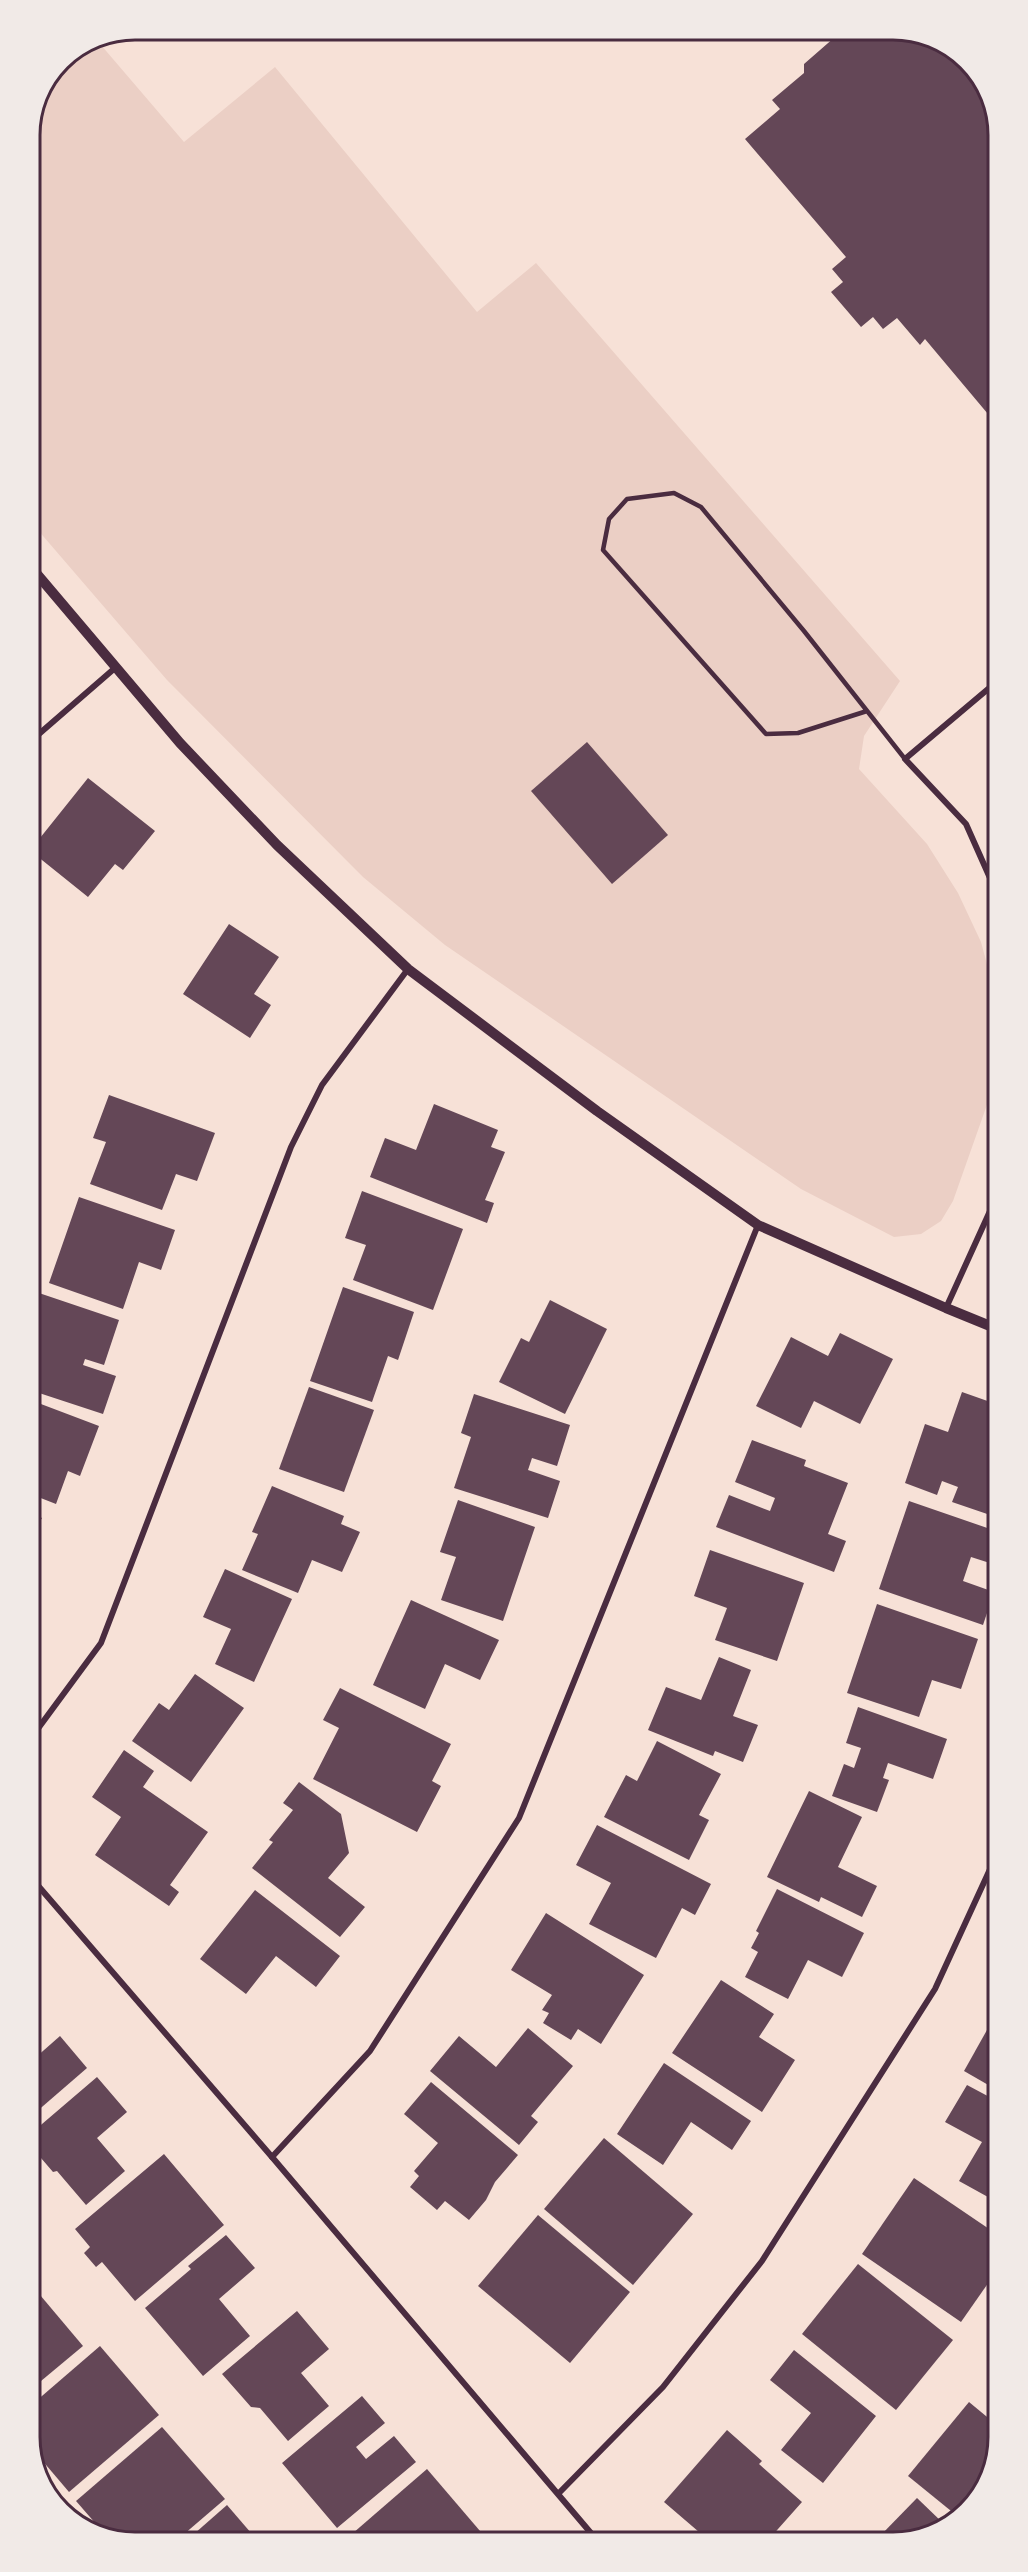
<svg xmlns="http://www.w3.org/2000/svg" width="1028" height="2572" font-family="'PT Sans',sans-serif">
	<rect width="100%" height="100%" fill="#f7e1d7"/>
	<polygon fill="#ebcfc5" points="95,38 184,142 275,67 477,312 536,263 900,681 864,736 859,769 927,844 958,893 981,942 995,994 995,1059 989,1099 953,1201 941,1221 921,1234 894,1237 801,1189 445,945 363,877 167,680 31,522 30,129 61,61"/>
	<g fill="#644757">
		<polygon points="843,30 900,30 957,52 993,102 993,420 925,339 920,345 897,318 883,329 873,317 861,327 831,292 843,282 832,269 846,257 745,139 780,109 772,100 804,73 804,64"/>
		<polygon points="587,742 668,835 612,884 531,791"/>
		<polygon points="88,778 155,831 123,870 115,864 88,897 32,852 32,848"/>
		<polygon points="229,924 279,957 254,994 271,1005 250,1038 183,994"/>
		<polygon points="32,1000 37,1002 32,1013"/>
		<polygon points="109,1095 215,1133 197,1181 176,1174 162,1210 90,1184 106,1142 93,1138"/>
		<polygon points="434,1104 498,1130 491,1147 505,1152 485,1200 494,1203 487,1223 370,1177 385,1138 416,1150"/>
		<polygon points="362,1191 463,1229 433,1310 353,1280 366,1245 345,1238"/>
		<polygon points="79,1197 175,1230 161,1270 139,1262 123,1309 49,1283"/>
		<polygon points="343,1287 414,1312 398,1360 388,1356 372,1402 310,1381"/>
		<polygon points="39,1293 119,1320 104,1365 85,1359 83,1365 116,1376 103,1414 33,1391 33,1311"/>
		<polygon points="550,1300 607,1329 565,1414 499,1382 521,1338 529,1342"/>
		<polygon points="840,1333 893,1359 860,1424 814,1401 801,1428 756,1406 791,1337 828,1356"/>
		<polygon points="309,1387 374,1410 344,1492 279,1469"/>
		<polygon points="962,1392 996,1404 996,1517 952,1502 958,1487 942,1481 937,1495 905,1483 925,1424 948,1432"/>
		<polygon points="474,1394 570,1425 557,1466 532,1458 528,1470 560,1481 548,1518 454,1488 471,1437 461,1433"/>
		<polygon points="33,1401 99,1426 80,1476 68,1471 56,1504 33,1495"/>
		<polygon points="752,1440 806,1460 804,1466 848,1483 828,1534 846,1541 834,1572 716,1527 729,1495 770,1511 775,1498 735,1482"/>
		<polygon points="272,1486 344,1516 341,1524 360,1532 342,1572 312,1560 298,1593 242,1570 258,1534 252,1532"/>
		<polygon points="458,1500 535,1527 503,1621 441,1600 456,1557 440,1552"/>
		<polygon points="909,1501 996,1531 996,1565 971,1557 963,1581 994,1592 983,1625 879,1589"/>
		<polygon points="33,1514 42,1518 33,1533"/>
		<polygon points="710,1550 804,1583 777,1661 715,1640 727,1608 694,1596"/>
		<polygon points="225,1569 292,1599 254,1682 215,1664 231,1629 203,1617"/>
		<polygon points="411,1600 499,1640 480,1680 445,1664 425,1709 373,1685"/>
		<polygon points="877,1604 978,1639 961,1689 932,1680 919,1717 847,1693"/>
		<polygon points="719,1657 751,1670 733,1716 758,1725 743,1762 715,1751 713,1756 648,1730 666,1687 701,1700"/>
		<polygon points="195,1674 244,1708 191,1782 132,1741 159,1703 169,1710"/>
		<polygon points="340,1688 451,1744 432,1781 441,1786 417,1832 313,1779 339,1728 323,1720"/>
		<polygon points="858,1707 947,1739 933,1779 888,1763 883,1778 889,1780 877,1812 832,1796 844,1764 854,1768 861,1748 846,1743"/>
		<polygon points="657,1741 721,1774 699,1815 709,1820 689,1860 604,1817 626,1775 637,1781"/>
		<polygon points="124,1750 154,1771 143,1787 208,1832 170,1885 179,1892 169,1906 95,1855 121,1817 92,1797"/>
		<polygon points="299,1782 341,1814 349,1853 328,1878 365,1907 340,1937 252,1868 273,1842 269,1840 293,1810 283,1803"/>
		<polygon points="809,1791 862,1817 838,1867 877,1886 862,1917 821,1897 819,1902 767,1877"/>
		<polygon points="597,1825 711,1884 695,1915 682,1908 656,1958 589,1924 611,1883 576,1865"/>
		<polygon points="777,1889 864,1933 842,1977 808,1960 788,1999 745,1977 758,1952 751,1948 759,1933 756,1931"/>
		<polygon points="255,1890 340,1956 316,1987 276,1956 246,1994 200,1959"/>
		<polygon points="546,1913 644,1975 601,2044 578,2029 571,2040 543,2023 549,2013 542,2010 552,1995 511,1970"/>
		<polygon points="721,1980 774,2014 759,2037 795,2060 762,2112 672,2053"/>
		<polygon points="528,2028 573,2066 531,2116 538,2122 519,2145 430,2071 459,2036 496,2067"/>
		<polygon points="987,2030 997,2035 997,2090 964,2071"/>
		<polygon points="60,2036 87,2068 35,2113 35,2058"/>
		<polygon points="664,2063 751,2121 732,2150 691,2122 663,2165 617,2134"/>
		<polygon points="97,2077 127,2112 97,2138 125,2171 86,2205 57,2171 53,2172 35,2151 35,2130"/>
		<polygon points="431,2082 518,2155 495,2182 486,2200 469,2220 445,2201 437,2210 410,2187 419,2176 414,2171 438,2143 404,2114"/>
		<polygon points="967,2085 997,2101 997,2202 959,2181 982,2142 945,2122"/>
		<polygon points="604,2138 693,2214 633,2285 544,2209"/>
		<polygon points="164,2154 224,2225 135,2301 102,2262 96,2267 84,2253 90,2247 75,2229"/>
		<polygon points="914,2178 998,2235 998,2269 961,2322 862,2254"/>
		<polygon points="538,2215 630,2292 570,2363 478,2286"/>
		<polygon points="226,2235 255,2268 219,2299 250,2336 203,2376 145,2308 191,2269 188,2266"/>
		<polygon points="858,2264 953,2340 896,2410 802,2334"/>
		<polygon points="35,2289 83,2346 35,2386"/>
		<polygon points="297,2311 329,2349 301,2373 329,2406 288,2441 260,2408 251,2407 222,2374"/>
		<polygon points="100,2346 159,2415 69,2492 35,2452 35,2402"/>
		<polygon points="794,2350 876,2416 823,2483 781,2450 811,2413 770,2380"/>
		<polygon points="998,2392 998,2406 991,2402"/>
		<polygon points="362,2396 385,2423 356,2447 366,2459 394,2436 416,2462 337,2528 282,2463"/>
		<polygon points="969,2402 998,2426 998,2437 976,2501 956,2515 908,2476"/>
		<polygon points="162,2427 225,2499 176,2541 128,2542 103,2532 76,2501"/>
		<polygon points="727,2430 762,2461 759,2464 802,2502 770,2538 706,2538 664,2502"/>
		<polygon points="427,2469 486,2538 345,2540"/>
		<polygon points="917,2498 944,2524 926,2537 879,2537"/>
		<polygon points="227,2505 258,2541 186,2541"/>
	</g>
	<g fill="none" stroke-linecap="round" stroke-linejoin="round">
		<polyline stroke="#4a2c40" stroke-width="4.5" points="867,711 798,733 766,734 603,550 609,519 627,499 674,493 701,507 804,631 905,759"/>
		<g stroke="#4a2c40" stroke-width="6">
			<polyline points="994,684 905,759 966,824 994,887"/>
			<polyline points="32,740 115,668"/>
			<polyline points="946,1308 995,1200"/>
			<polyline points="34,1734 101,1643 291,1147 322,1085 408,969"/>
			<polyline points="34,1881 272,2157 596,2539"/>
			<polyline points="272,2157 370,2051 519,1818 758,1225"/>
			<polyline points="559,2493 663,2387 762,2261 935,1989 997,1854"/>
		</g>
		<polyline stroke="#4a2c40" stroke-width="10" points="31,567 180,743 277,845 408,969 597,1111 758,1225 946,1308 995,1328"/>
	</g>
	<path d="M0 0H1028V2572H0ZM135 40H893A95 95 0 0 1 988 135V2437A95 95 0 0 1 893 2532H135A95 95 0 0 1 40 2437V135A95 95 0 0 1 135 40Z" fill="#f1eae7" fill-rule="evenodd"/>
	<path fill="none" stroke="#4a2c40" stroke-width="3" d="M135 40H893A95 95 0 0 1 988 135V2437A95 95 0 0 1 893 2532H135A95 95 0 0 1 40 2437V135A95 95 0 0 1 135 40Z"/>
</svg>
